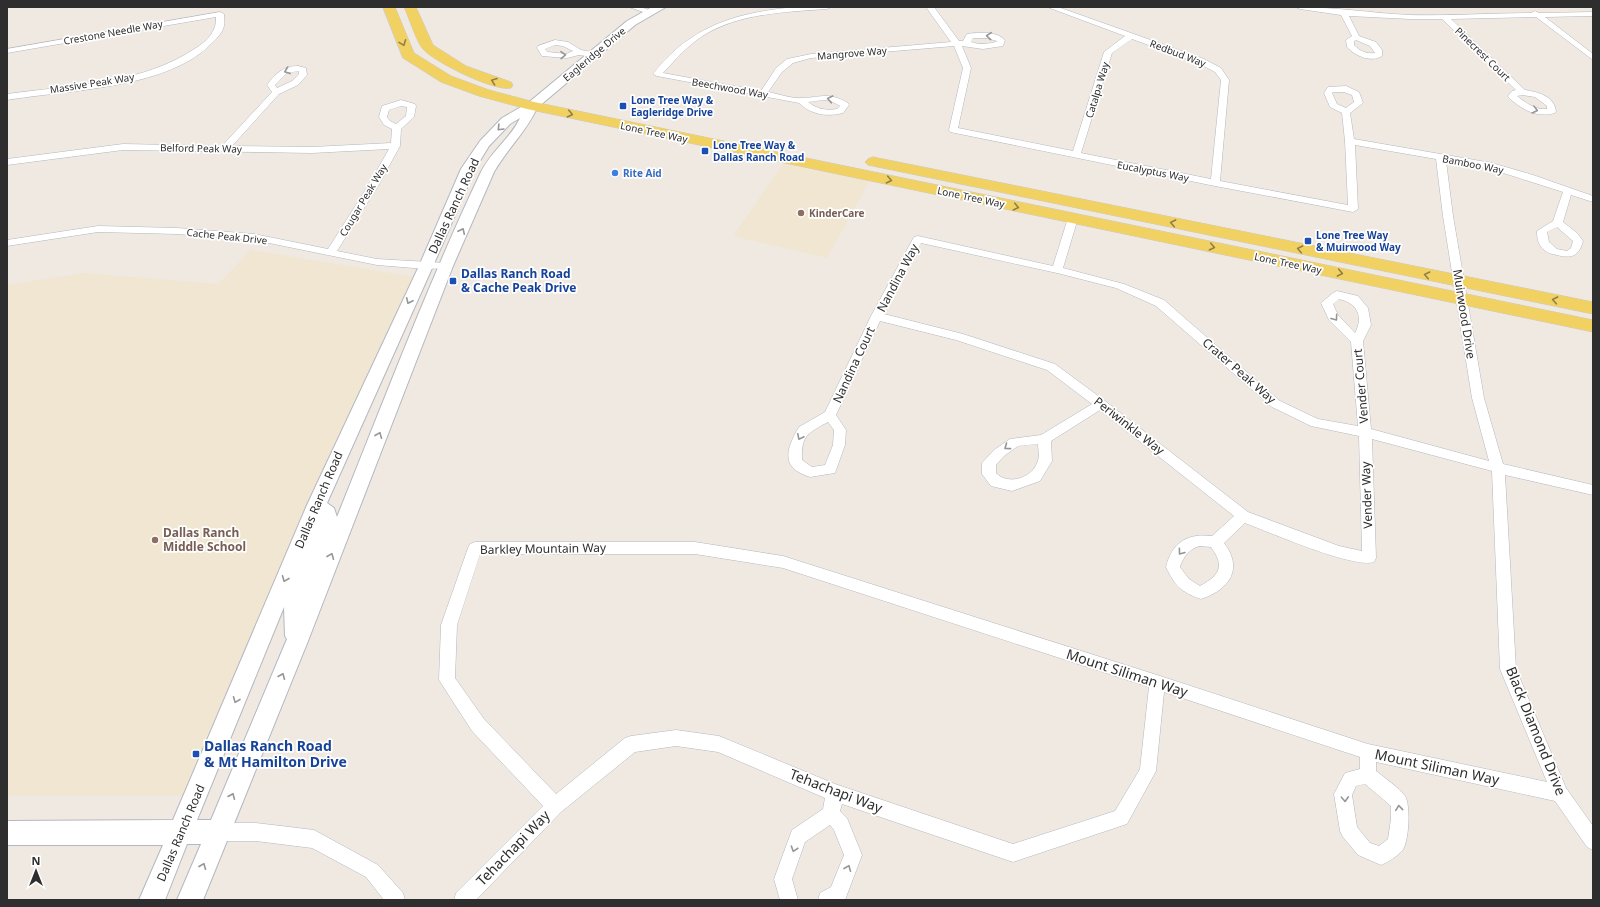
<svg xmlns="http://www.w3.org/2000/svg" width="1600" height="907" font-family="'Noto Sans',sans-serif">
	<rect width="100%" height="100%" fill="#efe9e1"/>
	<g fill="#f0e6d1">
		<polygon points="784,162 870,180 827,258 733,236"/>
		<polygon points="251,250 421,278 187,796 7,796 7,285 84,273 218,284"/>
	</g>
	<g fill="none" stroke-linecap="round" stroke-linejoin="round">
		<defs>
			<g id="street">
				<polygon points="629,7 641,7 653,12 649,14"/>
				<path d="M797 7H831L827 9C786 12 740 13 704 35 688 45 676 59 663 73L761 91 776 68 787 59 811 54 951 42 926 7H934L959 41H963L967 34C979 32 996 31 1005 40L1003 46 983 49 962 46 971 68 958 128 1073 151 1104 52 1125 36 1047 7H1058L1204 59 1221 68 1229 80 1220 181 1348 205 1345 141 1342 113 1330 107 1324 93 1328 87 1346 86 1359 92 1363 103 1350 113 1354 139 1492 163 1533 175 1593 196V202L1571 195 1563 222 1577 233 1583 241C1579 256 1572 259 1557 255 1552 254 1547 253 1543 249 1538 244 1537 238 1537 231L1553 221 1563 192 1491 169 1446 161 1453 216 1484 398 1503 464 1593 485V495L1505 475 1516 669 1566 788 1593 826V850L1587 847 1555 801 1376 762V771C1385 778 1399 788 1405 796 1411 805 1409 843 1402 851 1396 857 1388 862 1381 865L1358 855 1343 837 1340 831 1334 794 1345 773 1360 769V757L1164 692 1156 771 1127 824 1013 862 842 804 840 811 847 818 862 855 845 900H818L820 893 831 887 844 855 834 830 830 825 805 842 792 879 798 900H780L774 879 792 830 823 809 825 798 718 752 676 746 635 752 561 812 476 900H454L456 893 543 806 472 731 439 680 441 625 468 548 470 544 475 542H695L783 556 1157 675 1368 744 1547 782 1500 669 1492 471 1372 439 1376 558 1374 562C1354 569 1269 532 1245 523L1224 543C1244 569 1229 590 1201 599 1181 592 1175 586 1166 567 1172 542 1188 533 1212 536L1234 516 1100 410 1051 441 1052 461 1040 481 1012 491 991 486 982 474V463L994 450 1010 439 1041 435 1092 404 1047 370 956 340 880 321 836 415 846 430 845 445 835 473 810 477C780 468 786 449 799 427L825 412 871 316 914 237 918 236 1053 266 1068 218 1073 215 1078 218 1063 268 1124 284 1164 300 1280 401 1318 419 1358 426 1351 342 1329 320 1321 303 1333 293 1337 291 1358 296 1368 308 1371 325 1363 341 1371 429 1489 461 1472 398 1443 216 1436 159 1355 145 1358 209 1353 212 1215 186 950 132 949 130 963 68 954 46 811 58 793 63 782 72 768 92C779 94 792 99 803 98 823 97 828 92 848 103L849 105 843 113C827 117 812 115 799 103L657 76 653 74C691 25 738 12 797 7ZM973 38H986L997 41 996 42C988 44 979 45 971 42ZM1132 39 1198 63 1215 72 1221 80 1211 179 1081 153 1112 53ZM1333 92H1344L1352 95 1354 102 1346 108 1337 104 1332 93ZM824 100 831 101 840 106 837 109C826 111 817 109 808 102ZM1557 227 1573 241 1571 248 1567 251 1557 249 1549 242 1547 232ZM921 243 1057 273 1116 288 1156 306 1272 407 1311 426 1359 436 1362 551 1339 546 1248 512 1105 401 1055 364 963 334 884 314ZM1339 299C1357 303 1364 316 1355 333L1338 315 1333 304ZM828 422 834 430 833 445 825 465 812 467 802 460C801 435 808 433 828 422ZM1038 444C1038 449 1040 456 1038 460 1034 478 1008 486 996 473V465L1004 456 1018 446ZM1200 546 1211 547C1225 566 1220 575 1200 586L1189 579 1180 567C1183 557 1190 548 1200 546ZM480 554H695L783 568 1149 687 1140 769 1115 811 1013 844 835 784 719 736 676 730 631 736 625 738 556 794 484 719 455 678 457 625ZM1365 784 1391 806V819L1388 839 1379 846 1370 843 1357 827 1352 795 1356 786Z"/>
				<path d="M1296 7C1334 7 1371 13 1409 15 1450 16 1491 13 1531 13L1535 11 1539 13 1593 12V16L1545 17 1593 54V60L1536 17 1451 19 1525 90C1538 92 1554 96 1556 111L1555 113C1536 118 1523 110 1509 98L1508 96 1512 91 1516 90 1442 19H1410L1349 16 1359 36 1376 42 1382 50V56C1371 63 1355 56 1347 47L1346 40 1352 36 1341 15 1300 9ZM1356 40 1370 46 1375 53C1366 54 1360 51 1354 45V41ZM1522 95 1535 97 1547 106V109C1535 110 1526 103 1517 96Z"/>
				<path d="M220 12 224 14C224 18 225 22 224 26 222 34 215 40 209 46 164 89 67 90 7 100V94C71 85 141 85 196 48 207 41 217 31 216 17L7 53V49Z"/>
				<path d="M555 40 568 42 581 50 597 53 598 55 594 57 579 55 567 58 542 56 537 48 538 46ZM555 45 563 46 573 51 566 54 548 52 545 49Z"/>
				<path d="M298 66 306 68 307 75 298 85 279 94 232 146 312 147 391 143 392 129 384 125 379 117 382 106 401 100 415 104 416 106 414 117 401 129 400 146 378 186 337 251 377 259 446 263 451 266 450 268 426 269 377 265 254 240 177 234 98 232 7 246V240L98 226 177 228 254 234 328 249 368 186 389 149 312 153 123 150 7 165V159L123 144 222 146 272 92 267 85C275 74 283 66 298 66ZM299 71V74L292 81 277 88 275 85 287 73ZM401 106 407 107 406 116 396 124 390 121 387 117 389 110Z"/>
				<polygon points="217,823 256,823 314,830 378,865 403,893 405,900 384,900 366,877 312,848 256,841 217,841 211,838 208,832 211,826"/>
			</g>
			<path id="secondary" d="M652 7H666L635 25 537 108C526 132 507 149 494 172L453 266 308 641 203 900H177L201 844H187L165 900H139L163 845H7V821L173 820 307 505 419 266 461 169 480 141 502 118 528 103 627 21ZM520 118C511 138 490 152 480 174 427 286 383 403 337 517L334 508 327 503 433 266 475 169 489 146 510 124ZM284 607 285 636 287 639 211 820H197Z"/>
			<g id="primary">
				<polygon points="383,7 395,7 414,53 451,76 489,90 534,102 1593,320 1593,332 527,109 479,96 441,82 403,58"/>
				<path d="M404 7H416L433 45 466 66 511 82 513 85 511 88C495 92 434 62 423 49 416 41 409 17 404 7Z"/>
				<polygon points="873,157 1593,302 1593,314 868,165 865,162 868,159"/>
			</g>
		</defs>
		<use href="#street" stroke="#b4b7c1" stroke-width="1"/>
		<use href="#secondary" stroke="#b4b7c1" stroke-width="2"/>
		<use href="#primary" stroke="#c9c9c9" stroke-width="1"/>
		<use href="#street" fill="#fff" fill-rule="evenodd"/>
		<use href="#secondary" fill="#fff" fill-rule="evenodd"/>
		<use href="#primary" fill="#f2d163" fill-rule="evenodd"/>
	</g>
	<defs><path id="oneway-chevron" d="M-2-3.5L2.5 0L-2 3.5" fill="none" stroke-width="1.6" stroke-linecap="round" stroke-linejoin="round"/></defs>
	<g stroke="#969696">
		<use href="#oneway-chevron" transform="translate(989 36) rotate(-175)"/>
		<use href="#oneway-chevron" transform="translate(563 55) rotate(-1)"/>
		<use href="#oneway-chevron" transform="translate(287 71) rotate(160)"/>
		<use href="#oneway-chevron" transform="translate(830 99) rotate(-169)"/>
		<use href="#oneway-chevron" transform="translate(1535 110) rotate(14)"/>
		<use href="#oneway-chevron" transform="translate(500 128) rotate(134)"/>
		<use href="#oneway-chevron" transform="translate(462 231) rotate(-65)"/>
		<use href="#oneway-chevron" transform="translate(409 301) rotate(115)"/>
		<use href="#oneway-chevron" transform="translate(1335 318) rotate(54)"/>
		<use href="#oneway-chevron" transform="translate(379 435) rotate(-68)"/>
		<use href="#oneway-chevron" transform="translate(800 437) rotate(116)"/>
		<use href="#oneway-chevron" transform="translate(1007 447) rotate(144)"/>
		<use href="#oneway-chevron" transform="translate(1181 552) rotate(127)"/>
		<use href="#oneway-chevron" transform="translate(331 556) rotate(-68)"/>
		<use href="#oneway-chevron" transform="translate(285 579) rotate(112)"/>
		<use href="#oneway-chevron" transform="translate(282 676) rotate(-67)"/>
		<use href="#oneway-chevron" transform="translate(236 700) rotate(112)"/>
		<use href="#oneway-chevron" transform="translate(232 796) rotate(-67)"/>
		<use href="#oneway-chevron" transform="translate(1345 799) rotate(87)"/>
		<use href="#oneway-chevron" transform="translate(1399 808) rotate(-96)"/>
		<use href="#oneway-chevron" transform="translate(794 849) rotate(109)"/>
		<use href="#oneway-chevron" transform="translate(203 866) rotate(-68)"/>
		<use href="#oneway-chevron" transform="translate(848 868) rotate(-68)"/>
	</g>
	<g stroke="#908048">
		<use href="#oneway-chevron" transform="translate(403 43) rotate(69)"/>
		<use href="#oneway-chevron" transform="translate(494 81) rotate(-160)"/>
		<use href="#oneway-chevron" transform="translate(570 114) rotate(12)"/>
		<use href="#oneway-chevron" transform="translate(889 180) rotate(12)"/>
		<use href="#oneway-chevron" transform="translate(1016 207) rotate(12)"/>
		<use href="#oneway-chevron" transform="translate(1173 223) rotate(-169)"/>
		<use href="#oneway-chevron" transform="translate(1212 247) rotate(12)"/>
		<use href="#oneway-chevron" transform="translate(1300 249) rotate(-169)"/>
		<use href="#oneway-chevron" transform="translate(1340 273) rotate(11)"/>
		<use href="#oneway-chevron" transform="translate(1427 275) rotate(-168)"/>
		<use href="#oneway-chevron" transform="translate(1555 300) rotate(-169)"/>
	</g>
	<g fill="#1a4fb4" stroke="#fff" stroke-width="1.5">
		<rect x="619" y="102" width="8" height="8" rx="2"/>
		<rect x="701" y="147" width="8" height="8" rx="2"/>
		<rect x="1304" y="237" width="8" height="8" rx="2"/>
		<rect x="449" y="277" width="8" height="8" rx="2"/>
		<rect x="192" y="750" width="8" height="8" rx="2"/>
	</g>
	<circle fill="#3f7fe0" stroke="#fff" stroke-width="1.5" cx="615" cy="173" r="4"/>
	<g fill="#8d6e63" stroke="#fff" stroke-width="1.5">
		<circle cx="801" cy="213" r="4"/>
		<circle cx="155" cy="540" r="4"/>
	</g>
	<g text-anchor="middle" stroke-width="3.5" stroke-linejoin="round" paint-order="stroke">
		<g font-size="10" fill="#2e2e2e" stroke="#fff">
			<text transform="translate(113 32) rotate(-10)" y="4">Crestone Needle Way</text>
			<text transform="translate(852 53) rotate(-5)" y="4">Mangrove Way</text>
			<text transform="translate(1178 53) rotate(21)" y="4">Redbud Way</text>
			<text transform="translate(594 54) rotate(-40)" y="4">Eagleridge Drive</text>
			<text transform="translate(1483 54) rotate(44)" y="4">Pinecrest Court</text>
			<text transform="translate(92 83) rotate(-9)" y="4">Massive Peak Way</text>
			<text transform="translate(730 88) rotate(10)" y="4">Beechwood Way</text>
			<text transform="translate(1097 90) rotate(-73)" y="4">Catalpa Way</text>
			<text transform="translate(654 132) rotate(12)" y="4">Lone Tree Way</text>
			<text transform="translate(201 148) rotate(1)" y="4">Belford Peak Way</text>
			<text transform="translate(1473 164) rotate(11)" y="4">Bamboo Way</text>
			<text transform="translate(1153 171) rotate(11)" y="4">Eucalyptus Way</text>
			<text transform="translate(971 197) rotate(12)" y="4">Lone Tree Way</text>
			<text transform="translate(363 200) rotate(-59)" y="4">Cougar Peak Way</text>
			<text transform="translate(227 236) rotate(6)" y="4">Cache Peak Drive</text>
			<text transform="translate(1288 263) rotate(12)" y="4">Lone Tree Way</text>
		</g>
		<g font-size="10" font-weight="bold" fill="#164399" stroke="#fff" text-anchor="start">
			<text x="631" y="104">Lone Tree Way &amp;<tspan x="631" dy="12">Eagleridge Drive</tspan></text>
			<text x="713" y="149">Lone Tree Way &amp;<tspan x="713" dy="12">Dallas Ranch Road</tspan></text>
			<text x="1316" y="239">Lone Tree Way<tspan x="1316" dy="12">&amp; Muirwood Way</tspan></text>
		</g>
		<g font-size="10" font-weight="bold" fill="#366cbe" stroke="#fff" text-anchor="start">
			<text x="623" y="177">Rite Aid</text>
		</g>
		<g font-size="10" font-weight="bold" fill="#785e54" stroke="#fff" text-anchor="start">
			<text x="809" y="217">KinderCare</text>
		</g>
		<g font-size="12" fill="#2e2e2e" stroke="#fff">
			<text transform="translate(454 206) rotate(-65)" y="4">Dallas Ranch Road</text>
			<text transform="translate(898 278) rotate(-62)" y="4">Nandina Way</text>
			<text transform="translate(1464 314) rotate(81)" y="4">Muirwood Drive</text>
			<text transform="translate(854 365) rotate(-65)" y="4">Nandina Court</text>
			<text transform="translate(1239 371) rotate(41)" y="4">Crater Peak Way</text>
			<text transform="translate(1361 386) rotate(-95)" y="4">Vender Court</text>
			<text transform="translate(1129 426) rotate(38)" y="4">Periwinkle Way</text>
			<text transform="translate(1367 495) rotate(-92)" y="4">Vender Way</text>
			<text transform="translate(319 500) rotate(-67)" y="4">Dallas Ranch Road</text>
			<text transform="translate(543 549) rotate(-1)" y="4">Barkley Mountain Way</text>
			<text transform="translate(181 833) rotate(-67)" y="4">Dallas Ranch Road</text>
		</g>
		<g font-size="12" font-weight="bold" fill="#164399" stroke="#fff" text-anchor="start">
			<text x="461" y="278">Dallas Ranch Road<tspan x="461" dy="14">&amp; Cache Peak Drive</tspan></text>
		</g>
		<g font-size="12" font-weight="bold" fill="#785e54" stroke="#fff" text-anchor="start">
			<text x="163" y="537">Dallas Ranch<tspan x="163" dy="14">Middle School</tspan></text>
		</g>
		<g font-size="14" fill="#2e2e2e" stroke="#fff">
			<text transform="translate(1127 673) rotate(18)" y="5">Mount Siliman Way</text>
			<text transform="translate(1536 731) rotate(68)" y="5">Black Diamond Drive</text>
			<text transform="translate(1437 767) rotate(12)" y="5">Mount Siliman Way</text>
			<text transform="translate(836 791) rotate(21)" y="5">Tehachapi Way</text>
			<text transform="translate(513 848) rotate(-46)" y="5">Tehachapi Way</text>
		</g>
		<g font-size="14" font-weight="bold" fill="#164399" stroke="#fff" text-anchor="start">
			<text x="204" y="751">Dallas Ranch Road<tspan x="204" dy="16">&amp; Mt Hamilton Drive</tspan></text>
		</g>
	</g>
	<rect width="1600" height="907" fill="none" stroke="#2e2e2e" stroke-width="16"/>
	<g transform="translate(36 871)" stroke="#ffffff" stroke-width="3" paint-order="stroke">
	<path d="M0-3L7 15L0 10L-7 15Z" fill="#2e2e2e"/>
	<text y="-6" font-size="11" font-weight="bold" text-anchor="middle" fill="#2e2e2e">N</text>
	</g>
</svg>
